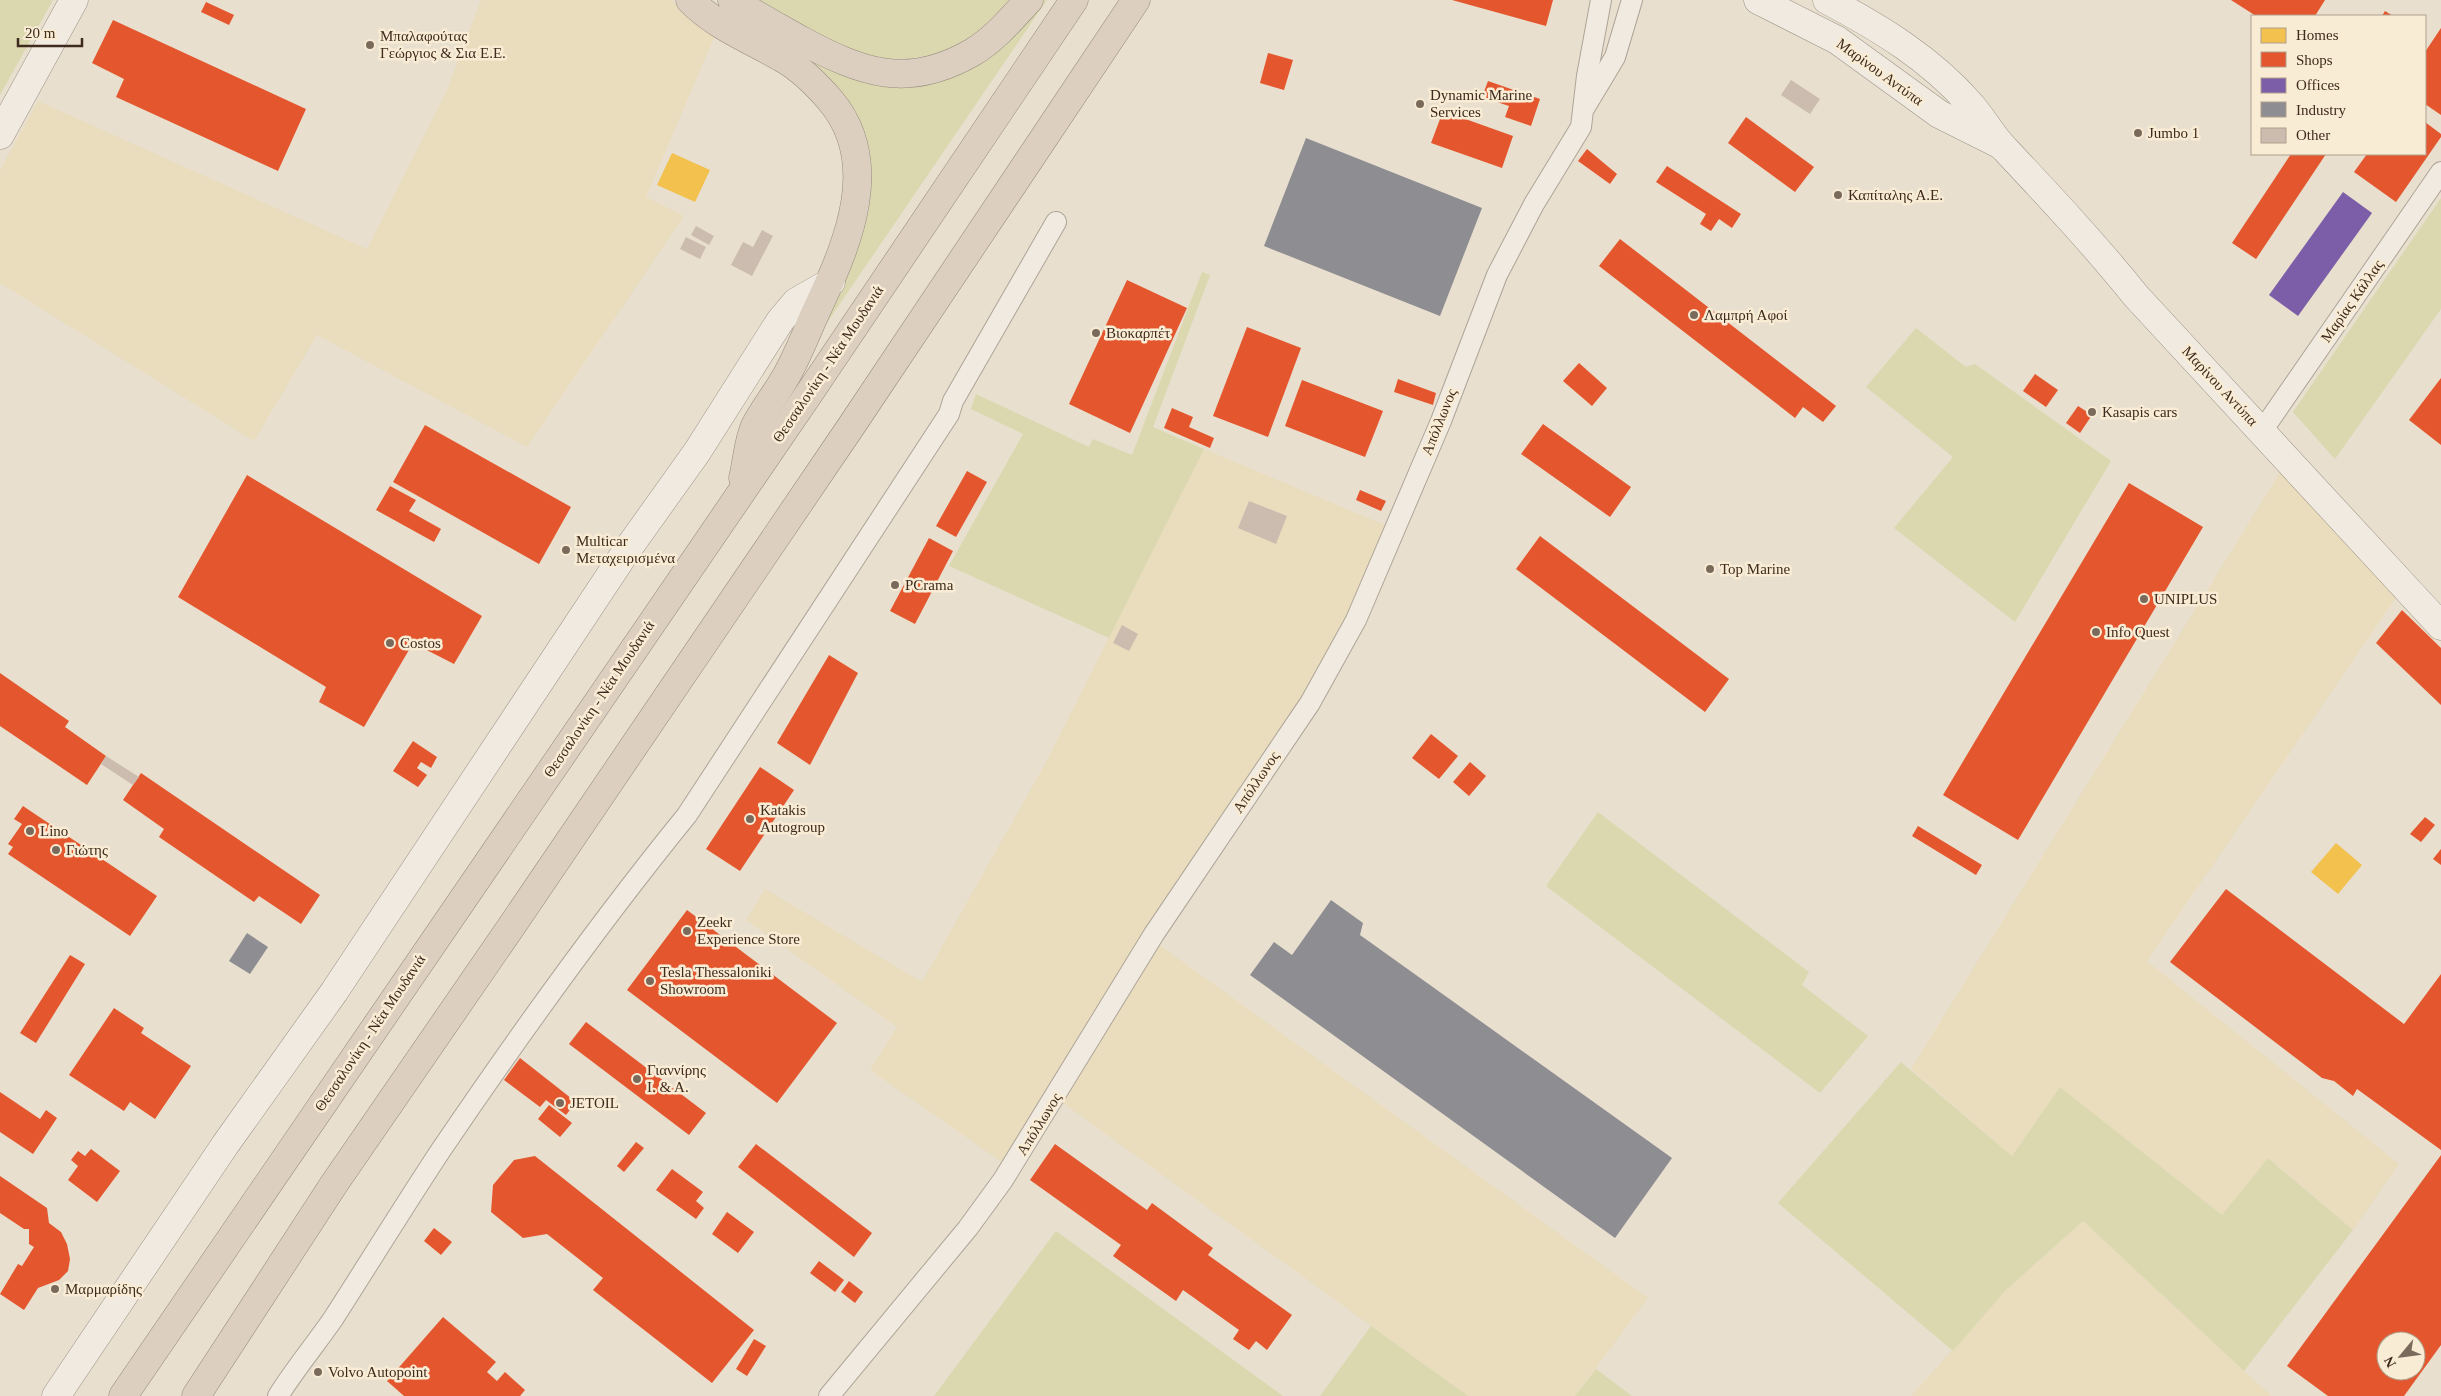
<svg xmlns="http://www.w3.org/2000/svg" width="2441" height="1396" font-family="'Times New Roman',serif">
	<rect width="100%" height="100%" fill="#e8dfce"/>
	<g fill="#e9ddbe">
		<polygon points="481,0 672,0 694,21 716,33 646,197 684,216 527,447 317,335 254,441 0,283 0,170 38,101 367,249 447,90"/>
		<polygon points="1204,449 1387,526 1350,615 1305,698 1006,1165 870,1070 897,1027 746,920 765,889 922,982 1045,764"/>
		<polygon points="2282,469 2398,595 2147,961 2399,1164 2353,1230 2269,1158 2222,1215 2060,1088 2012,1156 1911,1069"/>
		<polygon points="1158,944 1648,1298 1575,1396 1468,1396 1063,1103"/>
		<polygon points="2083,1221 2244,1371 2272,1396 1911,1396 2005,1291"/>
	</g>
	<g fill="#dbd8af">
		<polygon points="0,0 53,0 0,95"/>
		<path d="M750 0H1014C1002 11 991 25 978 34 948 56 892 67 856 53 820 39 785 18 750 0Z"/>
		<polygon points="1039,0 1047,0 820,333 855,251 868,214 871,186 867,156 784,46 920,78"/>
		<polygon points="2441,198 2441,309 2335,459 2293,412"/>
		<polygon points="1202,272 1210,275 1153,427 1204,449 1109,638 949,566 1023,434 971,409 976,394 1089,447 1093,439 1132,455"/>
		<polygon points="1916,328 1966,367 1975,364 2111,461 2015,622 1894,528 1953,457 1866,387"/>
		<polygon points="1598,812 1809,972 1802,985 1868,1036 1820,1093 1546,886"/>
		<polygon points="1901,1062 2012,1156 2060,1087 2222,1215 2268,1158 2353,1230 2244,1371 2083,1221 2005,1291 1953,1351 1778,1203"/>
		<polygon points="1056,1231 1283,1396 934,1396"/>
		<polygon points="1371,1326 1468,1396 1320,1396"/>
		<polygon points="1596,1369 1632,1396 1575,1396"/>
	</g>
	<g fill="#f2c14e">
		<polygon points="672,153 710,170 695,202 657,185"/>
		<polygon points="2336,843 2362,865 2338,894 2311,872"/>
	</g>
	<g fill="#e4572e" fill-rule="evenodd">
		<polygon points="1452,0 1553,0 1546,26"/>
		<polygon points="2231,0 2325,0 2315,16 2256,16"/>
		<polygon points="206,2 234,15 229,25 201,12"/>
		<polygon points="2385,11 2393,16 2382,16"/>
		<polygon points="113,20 306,109 278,171 116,97 124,79 92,63"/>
		<polygon points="2441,28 2441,115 2425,104 2425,52"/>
		<polygon points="1268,53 1293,60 1284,90 1260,83"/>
		<polygon points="1488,81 1540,99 1531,126 1505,117 1509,106 1482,97"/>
		<polygon points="1443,111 1513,136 1502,168 1431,143"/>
		<polygon points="1746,117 1814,167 1795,192 1728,143"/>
		<polygon points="2425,122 2441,134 2441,137 2396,202 2354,172 2367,154 2425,154"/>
		<polygon points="1587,149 1617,174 1610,184 1578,161"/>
		<polygon points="2291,154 2326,154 2256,259 2232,243"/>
		<polygon points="1667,166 1741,214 1732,228 1719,219 1711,231 1700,224 1706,214 1656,182"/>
		<polygon points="1620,239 1836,406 1823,422 1803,407 1795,418 1599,266"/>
		<polygon points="1127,280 1187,308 1130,433 1069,404"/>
		<polygon points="1247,327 1301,348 1268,437 1213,416"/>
		<polygon points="1579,363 1607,388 1592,406 1563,381"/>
		<polygon points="2035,374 2058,390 2046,407 2023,391"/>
		<polygon points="2441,378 2441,445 2409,420"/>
		<polygon points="1398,379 1436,393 1433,405 1394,392"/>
		<polygon points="1302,380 1383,411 1365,457 1285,426"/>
		<polygon points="2078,406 2092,415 2080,433 2066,423"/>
		<polygon points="1172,408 1193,417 1189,427 1214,438 1210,448 1164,428"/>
		<polygon points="1543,424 1631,487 1610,517 1521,454"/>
		<polygon points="425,425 571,507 539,564 393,482"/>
		<polygon points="967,471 987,482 956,537 936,526"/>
		<polygon points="247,475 482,616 454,664 413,643 364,727 319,702 326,687 178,597"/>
		<polygon points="2129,483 2203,527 2018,840 1943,795"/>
		<polygon points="390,486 416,500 409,511 441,529 434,542 376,510"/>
		<polygon points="1360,490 1386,501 1381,511 1356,500"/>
		<polygon points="1540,536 1729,679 1705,712 1516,569"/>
		<polygon points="929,538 953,551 915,624 890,611"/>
		<polygon points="2402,610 2441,648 2441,705 2376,643"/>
		<polygon points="829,655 858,673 810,765 777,743"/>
		<polygon points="0,673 69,721 65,727 106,756 87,785 0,726"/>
		<polygon points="1431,734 1458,756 1439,779 1412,758"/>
		<polygon points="413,741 437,757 431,768 421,762 417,768 427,775 418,787 393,771"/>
		<polygon points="1470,762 1486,776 1469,796 1453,782"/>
		<polygon points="760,767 794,790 740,871 706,849"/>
		<polygon points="141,773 320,895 301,924 259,896 254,902 159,837 164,829 123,800"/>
		<polygon points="23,806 157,896 130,936 8,854 13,847 8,844 22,824 14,819"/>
		<polygon points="2425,817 2435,825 2421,842 2410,834"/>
		<polygon points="1918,826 1982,865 1976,875 1912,836"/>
		<polygon points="2441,849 2441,865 2433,859"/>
		<polygon points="2226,889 2404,1024 2441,974 2441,1150 2357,1089 2353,1096 2334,1081 2322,1078 2170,962"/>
		<polygon points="687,910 837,1023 777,1103 627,990"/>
		<polygon points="70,955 85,964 36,1043 20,1033"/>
		<polygon points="114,1008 144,1028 141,1033 191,1066 155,1119 130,1102 124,1111 69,1075"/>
		<polygon points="586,1022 706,1113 689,1135 569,1044"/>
		<polygon points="520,1058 576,1102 566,1115 546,1100 540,1107 504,1080"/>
		<polygon points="0,1092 40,1119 46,1110 57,1118 33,1154 0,1132"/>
		<polygon points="549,1105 572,1123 560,1137 538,1119"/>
		<polygon points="636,1142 644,1148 624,1172 617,1166"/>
		<polygon points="756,1144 872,1233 854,1257 738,1167"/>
		<polygon points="1055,1144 1147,1210 1152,1203 1213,1248 1208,1255 1292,1315 1267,1350 1256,1341 1249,1350 1233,1339 1239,1330 1183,1290 1176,1301 1113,1256 1121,1245 1030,1180"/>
		<polygon points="91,1149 120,1171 97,1202 68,1180 78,1166 71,1160 78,1151 85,1156"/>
		<path d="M2441 1155V1345L2404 1396H2328L2287 1366ZM2386 1341H2416V1371H2386Z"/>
		<polygon points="535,1156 754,1330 712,1383 593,1290 603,1278 547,1234 523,1238 491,1212 493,1185 514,1160"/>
		<polygon points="672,1169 703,1192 696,1201 704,1208 696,1219 656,1190"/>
		<polygon points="0,1176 47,1208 49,1223 61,1232 67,1244 70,1259 68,1271 59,1280 38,1288 24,1310 0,1294 18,1264 22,1266 34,1247 29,1244 29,1229 24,1229 0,1213"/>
		<polygon points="727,1212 754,1232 738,1253 712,1234"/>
		<polygon points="434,1228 452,1242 441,1255 424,1241"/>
		<polygon points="819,1261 844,1280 835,1292 810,1273"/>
		<polygon points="849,1281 863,1292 855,1303 841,1292"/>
		<polygon points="443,1317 496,1362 487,1372 497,1381 505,1372 525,1390 520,1396 404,1396 387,1381"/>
		<polygon points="754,1339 766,1346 747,1376 736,1369"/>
	</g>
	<polygon fill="#7b5ea7" points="2343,192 2372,213 2298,316 2269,295"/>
	<g fill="#8d8d92">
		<polygon points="1306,138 1482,208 1440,316 1264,246"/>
		<polygon points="1331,900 1363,923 1360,935 1672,1158 1615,1238 1250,975 1274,942 1292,955"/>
		<polygon points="247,933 268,947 250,974 229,961"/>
	</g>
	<g fill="#ccbcaf">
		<polygon points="1791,80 1820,99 1810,114 1781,95"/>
		<polygon points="696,226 714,236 709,245 691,235"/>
		<polygon points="762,230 773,236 752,276 731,265 743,242 753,247"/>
		<polygon points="686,237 706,247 700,259 680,249"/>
		<polygon points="1249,501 1287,516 1276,544 1238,528"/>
		<polygon points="1122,625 1138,634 1129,651 1113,643"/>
		<polygon points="106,756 139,777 133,785 101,764"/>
	</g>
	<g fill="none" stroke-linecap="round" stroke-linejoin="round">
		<defs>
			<g id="street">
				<polyline points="1585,107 1615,57 1632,0"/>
				<polyline points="2262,431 2441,172"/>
				<path d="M278 1396C295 1369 315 1345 333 1319 369 1263 404 1206 441 1150 519 1035 600 922 687 815L949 414 953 401 1056 222"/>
				<polyline points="829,1396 968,1228 1003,1180 1154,934 1310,703 1356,620 1441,421 1497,275 1534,204 1581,127 1587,76 1601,0"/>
			</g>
			<g id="secondary">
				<polyline points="1758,0 1837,40 1939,114 1999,144"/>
				<path d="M1827 0C1880 28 1931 59 1970 104 1983 118 1992 136 2005 149 2050 197 2095 245 2136 296L2441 626"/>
				<polyline points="0,135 74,0"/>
				<polyline points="56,1396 225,1145 334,992 627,550 697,452 780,321 796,302 831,282"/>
			</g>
			<g id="highway">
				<path d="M690 0C715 26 751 40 782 58 800 68 817 85 830 100 882 161 849 241 820 303 808 328 799 354 785 378 776 394 763 410 755 426 748 441 747 462 743 478"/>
				<path d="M732 0C754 14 778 27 801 40 862 73 908 90 973 52 995 39 1012 18 1029 0"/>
				<polyline points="123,1396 808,395 1074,0"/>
				<polyline points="196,1396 334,1184 511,927 852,425 1136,0"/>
			</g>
		</defs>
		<use href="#street" stroke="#aea497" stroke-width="22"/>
		<use href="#secondary" stroke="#9d9387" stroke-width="29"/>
		<use href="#highway" stroke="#93897e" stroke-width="29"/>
		<use href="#street" stroke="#f0eae1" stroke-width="20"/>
		<use href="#secondary" stroke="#f0eae1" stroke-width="28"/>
		<use href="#highway" stroke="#dccfbf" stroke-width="28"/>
	</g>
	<g fill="#7a6a5b" stroke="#f9ecd5" stroke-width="2">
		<circle cx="370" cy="45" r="5"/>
		<circle cx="1420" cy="104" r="5"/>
		<circle cx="2138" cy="133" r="5"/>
		<circle cx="1838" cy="195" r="5"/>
		<circle cx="1694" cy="315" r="5"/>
		<circle cx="1096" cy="333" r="5"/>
		<circle cx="2092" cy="412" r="5"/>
		<circle cx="566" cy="550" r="5"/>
		<circle cx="1710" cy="569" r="5"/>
		<circle cx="895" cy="585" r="5"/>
		<circle cx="2144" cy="599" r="5"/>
		<circle cx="2096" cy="632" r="5"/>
		<circle cx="390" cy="643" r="5"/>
		<circle cx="750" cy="819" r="5"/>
		<circle cx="30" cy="831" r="5"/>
		<circle cx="56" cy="850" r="5"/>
		<circle cx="687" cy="931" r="5"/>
		<circle cx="650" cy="981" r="5"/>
		<circle cx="637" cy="1079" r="5"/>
		<circle cx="560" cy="1103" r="5"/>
		<circle cx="55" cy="1289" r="5"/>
		<circle cx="318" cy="1372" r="5"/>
	</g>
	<g text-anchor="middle" stroke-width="5" stroke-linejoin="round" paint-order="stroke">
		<g font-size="15" fill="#3f2b1d" stroke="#f9ecd5" text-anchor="start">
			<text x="380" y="41">Μπαλαφούτας<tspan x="380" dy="17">Γεώργιος &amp; Σια Ε.Ε.</tspan></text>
			<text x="1430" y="100">Dynamic Marine<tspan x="1430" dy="17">Services</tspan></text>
			<text x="2148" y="138">Jumbo 1</text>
			<text x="1848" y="200">Καπίταλης Α.Ε.</text>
			<text x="1704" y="320">Λαμπρή Αφοί</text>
			<text x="1106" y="338">Βιοκαρπέτ</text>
			<text x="2102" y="417">Kasapis cars</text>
			<text x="576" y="546">Multicar<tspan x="576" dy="17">Μεταχειρισμένα</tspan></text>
			<text x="1720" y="574">Top Marine</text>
			<text x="905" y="590">PCrama</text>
			<text x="2154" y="604">UNIPLUS</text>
			<text x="2106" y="637">Info Quest</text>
			<text x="400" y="648">Costos</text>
			<text x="760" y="815">Katakis<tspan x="760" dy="17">Autogroup</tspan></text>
			<text x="40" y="836">Lino</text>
			<text x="66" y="855">Γιώτης</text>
			<text x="697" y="927">Zeekr<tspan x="697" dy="17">Experience Store</tspan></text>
			<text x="660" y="977">Tesla Thessaloniki<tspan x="660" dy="17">Showroom</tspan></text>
			<text x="647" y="1075">Γιαννίρης<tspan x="647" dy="17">Ι. &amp; Α.</tspan></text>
			<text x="570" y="1108">JETOIL</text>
			<text x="65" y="1294">Μαρμαρίδης</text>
			<text x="328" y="1377">Volvo Autopoint</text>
		</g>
		<g font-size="15" fill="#3f2b1d" stroke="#f9ecd5">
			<text transform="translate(1880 72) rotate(36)" y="5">Μαρίνου Αντύπα</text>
			<text transform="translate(2352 301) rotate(-55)" y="5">Μαρίας Κάλλας</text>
			<text transform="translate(828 364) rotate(-56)" y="5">Θεσσαλονίκη - Νέα Μουδανιά</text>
			<text transform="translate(2220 386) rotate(47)" y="5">Μαρίνου Αντύπα</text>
			<text transform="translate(1439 422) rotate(-68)" y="5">Απόλλωνος</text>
			<text transform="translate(599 699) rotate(-56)" y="5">Θεσσαλονίκη - Νέα Μουδανιά</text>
			<text transform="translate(1256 782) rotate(-56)" y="5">Απόλλωνος</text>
			<text transform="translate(370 1033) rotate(-56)" y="5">Θεσσαλονίκη - Νέα Μουδανιά</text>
			<text transform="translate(1039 1124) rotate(-58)" y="5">Απόλλωνος</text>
		</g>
	</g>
	<rect x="2251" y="15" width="175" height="140" fill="#f9ecd5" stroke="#af9f8b"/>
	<rect x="2261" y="28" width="25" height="15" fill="#f2c14e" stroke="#af9f8b"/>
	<text x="2296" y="40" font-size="15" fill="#3f2b1d">Homes</text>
	<rect x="2261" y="52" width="25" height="15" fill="#e4572e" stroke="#af9f8b"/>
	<text x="2296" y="65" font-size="15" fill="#3f2b1d">Shops</text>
	<rect x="2261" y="78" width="25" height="15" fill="#7b5ea7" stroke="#af9f8b"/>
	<text x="2296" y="90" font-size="15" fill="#3f2b1d">Offices</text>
	<rect x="2261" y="102" width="25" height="15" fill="#8d8d92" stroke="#af9f8b"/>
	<text x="2296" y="115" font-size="15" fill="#3f2b1d">Industry</text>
	<rect x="2261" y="128" width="25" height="15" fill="#ccbcaf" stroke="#af9f8b"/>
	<text x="2296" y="140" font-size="15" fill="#3f2b1d">Other</text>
	<g transform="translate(2401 1356) rotate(241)"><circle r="24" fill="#f9ecd5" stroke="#af9f8b"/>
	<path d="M0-4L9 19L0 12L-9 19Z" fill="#7a6a5b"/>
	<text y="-8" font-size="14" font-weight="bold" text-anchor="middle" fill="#3f2b1d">N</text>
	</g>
	<path d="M18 38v8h64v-8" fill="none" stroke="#3f2b1d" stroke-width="2.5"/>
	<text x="25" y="38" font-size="15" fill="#3f2b1d" stroke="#f9ecd5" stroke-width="4" paint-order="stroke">20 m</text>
</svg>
